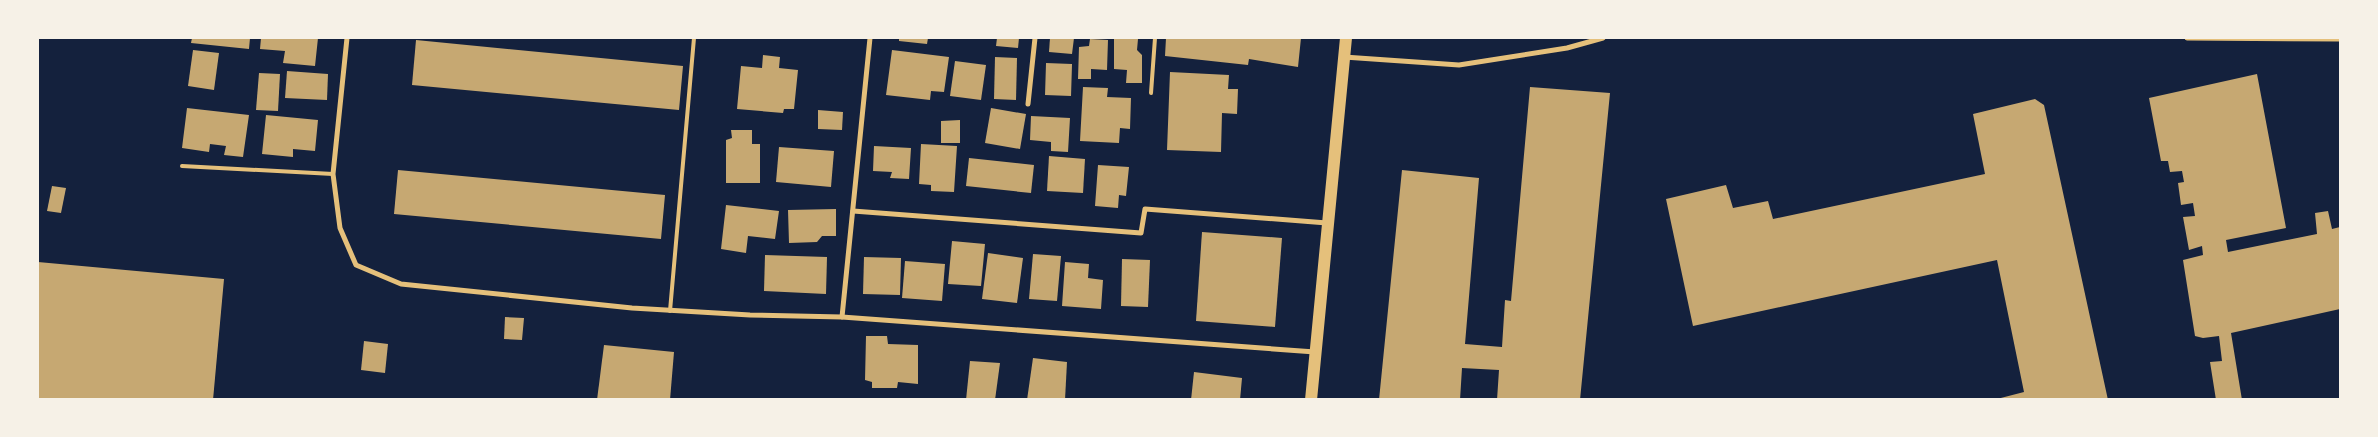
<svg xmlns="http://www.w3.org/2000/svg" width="2378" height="437" font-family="Cabin,sans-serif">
	<rect width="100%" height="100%" fill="#14213d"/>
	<g fill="#c6a872">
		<polygon points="192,38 250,38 249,49 191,43"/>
		<polygon points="261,38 318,38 315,66 283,63 285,51 260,49"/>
		<polygon points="899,38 928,38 927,44 899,41"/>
		<polygon points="997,38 1019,38 1018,48 996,46"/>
		<polygon points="1050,38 1074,38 1072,54 1049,52"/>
		<polygon points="1166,38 1301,38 1298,67 1249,59 1248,65 1165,56"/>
		<polygon points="1090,39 1108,40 1107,70 1091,69 1091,79 1078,79 1079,47 1089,46"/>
		<polygon points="1114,39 1138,39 1137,50 1142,55 1142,83 1126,83 1127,70 1114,69"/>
		<polygon points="416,40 683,66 679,110 412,85"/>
		<polygon points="193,50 219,53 214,90 188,86"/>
		<polygon points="892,50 949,57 944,92 931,91 930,100 886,95"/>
		<polygon points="763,55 780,57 779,68 798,70 794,109 784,109 783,113 737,109 741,66 762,68"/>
		<polygon points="995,57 1017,58 1016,100 994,99"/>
		<polygon points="955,61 986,65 981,100 950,96"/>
		<polygon points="1046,63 1072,64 1071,96 1045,95"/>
		<polygon points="287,71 328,74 327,100 285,98"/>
		<polygon points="1170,72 1229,75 1228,89 1238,89 1237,114 1222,113 1221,152 1167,150"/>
		<polygon points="259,73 280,74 278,111 256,110"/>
		<polygon points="2257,74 2286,228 2226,240 2228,252 2317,234 2315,213 2328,211 2332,229 2340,227 2340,309 2231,333 2242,400 2216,400 2210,362 2222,361 2219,336 2203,338 2195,336 2183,260 2203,255 2202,246 2189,250 2183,217 2195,216 2193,203 2181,205 2178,183 2184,182 2182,171 2170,172 2168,161 2161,161 2149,98"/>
		<polygon points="1083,87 1108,88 1107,97 1131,98 1130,129 1120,128 1119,143 1080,141"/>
		<polygon points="1530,87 1610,93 1580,400 1497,400 1499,370 1462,368 1460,400 1379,400 1402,170 1479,178 1465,344 1502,347 1505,300 1511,301"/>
		<polygon points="2035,99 2044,105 2108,400 1993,400 2024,392 1997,260 1693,326 1666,199 1726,185 1733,208 1768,201 1773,219 1985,174 1973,114"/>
		<polygon points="187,108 249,115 243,157 224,155 226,146 210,144 209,152 182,148"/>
		<polygon points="991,108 1026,114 1020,149 985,143"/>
		<polygon points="818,110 843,112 842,130 818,129"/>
		<polygon points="266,115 318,120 315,151 293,149 293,157 262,154"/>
		<polygon points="1031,116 1070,118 1068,152 1051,151 1051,142 1030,140"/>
		<polygon points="960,120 960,143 941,143 941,121"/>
		<polygon points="731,130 752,130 752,144 760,144 760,183 726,183 726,140 732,138"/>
		<polygon points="921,144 957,146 954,192 931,191 931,185 919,184"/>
		<polygon points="874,146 911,148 909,179 890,178 892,172 873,171"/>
		<polygon points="779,147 834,151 831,187 776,182"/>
		<polygon points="1049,156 1085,159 1083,193 1047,191"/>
		<polygon points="969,158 1034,165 1031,193 966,186"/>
		<polygon points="1098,165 1129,167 1126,196 1119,195 1118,208 1095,206"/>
		<polygon points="398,170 665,195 661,239 394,214"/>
		<polygon points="52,186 66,188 61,213 47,211"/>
		<polygon points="726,205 779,211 775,239 748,236 746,253 721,249"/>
		<polygon points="836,209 836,236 822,236 817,242 789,243 788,210"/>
		<polygon points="1202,232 1282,238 1275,327 1196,321"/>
		<polygon points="952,241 985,244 981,286 948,284"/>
		<polygon points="988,253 1023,258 1017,303 982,299"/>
		<polygon points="1033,254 1061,256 1057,301 1029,299"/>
		<polygon points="765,255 827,257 826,294 764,291"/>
		<polygon points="864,257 901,258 900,295 863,294"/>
		<polygon points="1122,259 1150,260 1148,307 1121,306"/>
		<polygon points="905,261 945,264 942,301 902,298"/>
		<polygon points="38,262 224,279 213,400 38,400"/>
		<polygon points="1065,262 1089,264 1088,278 1103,280 1101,309 1062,306"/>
		<polygon points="505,317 524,318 522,340 504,339"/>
		<polygon points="866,336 887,336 888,344 918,345 918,384 898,382 897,388 872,388 872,382 865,380"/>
		<polygon points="364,341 388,344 385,373 361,370"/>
		<polygon points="604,345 674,352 670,400 597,400"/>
		<polygon points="1033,358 1067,362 1065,400 1027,400"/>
		<polygon points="970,361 1000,363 995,400 966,400"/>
		<polygon points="1194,372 1242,378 1240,400 1191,400"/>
	</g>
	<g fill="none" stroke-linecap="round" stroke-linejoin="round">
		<g stroke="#e5c07b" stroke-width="4">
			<polyline points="1151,93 1155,38"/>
			<polyline points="182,166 333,174"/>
			<polyline points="670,311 694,38"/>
		</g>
		<g stroke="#e5c07b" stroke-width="5">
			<polyline points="347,38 333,174 340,228 356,265 401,284 632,308 750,315 842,317 1315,352"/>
			<polyline points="2187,38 2340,39"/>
			<polyline points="1344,57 1459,65 1567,48 1603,38"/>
			<polyline points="1028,104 1035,38"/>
			<polyline points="853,211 1141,233 1145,209 1327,223"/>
			<polyline points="842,317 870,38"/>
		</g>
		<polyline stroke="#e5c07b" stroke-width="12" points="1311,400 1346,38"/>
	</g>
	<rect width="2378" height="437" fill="none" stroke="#f6f1e7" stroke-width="78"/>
</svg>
